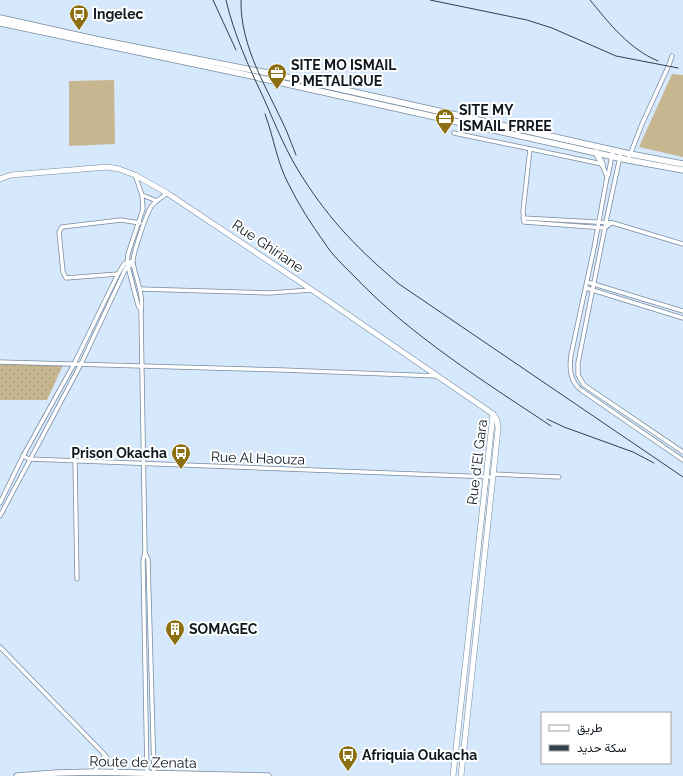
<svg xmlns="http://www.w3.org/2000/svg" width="683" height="776" font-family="Raleway,Vazirmatn,sans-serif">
	<defs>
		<pattern id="grass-dots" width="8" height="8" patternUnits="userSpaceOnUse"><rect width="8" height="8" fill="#c7b790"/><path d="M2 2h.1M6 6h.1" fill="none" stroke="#aa9d7c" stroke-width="1.8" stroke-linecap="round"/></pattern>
	</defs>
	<rect width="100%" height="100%" fill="#d6e8fb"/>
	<polygon fill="url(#grass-dots)" points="0,363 64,363 47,400 0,400"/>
	<g fill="#c7b790">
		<polygon points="672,74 683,75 683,157 639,147"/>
		<polygon points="114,80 115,144 69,146 69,81"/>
	</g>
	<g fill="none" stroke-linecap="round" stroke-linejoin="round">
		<defs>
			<g id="street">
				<path d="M454 133 602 164 607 177 594 248 571 355C569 369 570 381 581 390L683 460"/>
				<polyline points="530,149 523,211 524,222 605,228 611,223"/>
				<polyline points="621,152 607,217 578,363 578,375 584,385 683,452"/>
				<polyline points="628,160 642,124 669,65 672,56"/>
				<polyline points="135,175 142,195 143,209 128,254 127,263 138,305 141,311"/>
				<polyline points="608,176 613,150"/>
				<polyline points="142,195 157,201"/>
				<polyline points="523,218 613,223 683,244"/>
				<polyline points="118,274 66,278 63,272 59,232 62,227 121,220 140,223"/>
				<polyline points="587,282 683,311"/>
				<polyline points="586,288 683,318"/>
				<polyline points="140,289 269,293 311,290"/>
				<polyline points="0,362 283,370 437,376"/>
				<polyline points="23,456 29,459 492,477"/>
				<polyline points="75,461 77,579"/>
				<polyline points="493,474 559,477"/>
				<polyline points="0,503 23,456 74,364 118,274 124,264 133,261"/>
				<polyline points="0,516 81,364 126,268 133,264"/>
				<polyline points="145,553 148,559 154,774"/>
				<polyline points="0,647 105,755 118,773"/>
				<polyline points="94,772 105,755"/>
				<path d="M147 774 143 560 145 553 141 312C144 295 136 279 133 263 132 256 146 215 151 207 154 201 162 198 167 193"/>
			</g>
			<g id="secondary">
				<polyline points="0,179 11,175 107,167 119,169 135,175 167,193 312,290 493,414 497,420 498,429 461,776"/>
				<polyline points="453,776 493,414"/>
			</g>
			<g id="primary">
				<polyline points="0,18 99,40 278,75 630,154 683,164"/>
				<polyline points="0,23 238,73 628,160 683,170"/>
				<polyline points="596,152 602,164"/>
				<polyline points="17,776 56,773 94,772 268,776"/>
			</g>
		</defs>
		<use href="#street" stroke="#768ba0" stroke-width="5"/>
		<use href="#secondary" stroke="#768ba0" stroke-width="6"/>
		<use href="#primary" stroke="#768ba0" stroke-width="7"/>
		<use href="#street" stroke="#fff" stroke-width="3.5"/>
		<use href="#secondary" stroke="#fff" stroke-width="5"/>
		<use href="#primary" stroke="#fff" stroke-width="5.5"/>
		<g stroke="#353f49" stroke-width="1">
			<polyline points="213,0 236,50"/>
			<path d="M226 0C234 35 249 67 264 99 276 126 287 154 303 178 331 222 360 251 399 284L683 477"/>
			<path d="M241 0C240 48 268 89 287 132 290 140 293 147 296 155"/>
			<polyline points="430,0 527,20 552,28 616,56 678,68"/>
			<path d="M590 0C609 23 629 49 658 61"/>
			<path d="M265 114C274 138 277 163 289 185 299 205 311 224 324 242 332 255 343 265 354 276 411 336 482 380 551 426"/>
			<polyline points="547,419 564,427 633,452 654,463"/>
		</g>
	</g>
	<defs>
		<symbol id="bus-pin" viewBox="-11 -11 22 30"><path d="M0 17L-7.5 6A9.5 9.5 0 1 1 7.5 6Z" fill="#8c6f11" stroke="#fff"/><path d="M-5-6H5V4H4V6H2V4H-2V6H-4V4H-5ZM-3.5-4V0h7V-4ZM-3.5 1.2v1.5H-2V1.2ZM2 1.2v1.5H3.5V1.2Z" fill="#fff"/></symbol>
		<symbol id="office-pin" viewBox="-11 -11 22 30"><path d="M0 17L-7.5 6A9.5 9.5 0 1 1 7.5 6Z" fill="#8c6f11" stroke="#fff"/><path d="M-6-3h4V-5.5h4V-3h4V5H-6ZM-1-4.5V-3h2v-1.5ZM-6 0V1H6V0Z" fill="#fff"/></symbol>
		<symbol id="building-pin" viewBox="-11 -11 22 30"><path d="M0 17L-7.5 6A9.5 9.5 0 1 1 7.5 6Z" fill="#8c6f11" stroke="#fff"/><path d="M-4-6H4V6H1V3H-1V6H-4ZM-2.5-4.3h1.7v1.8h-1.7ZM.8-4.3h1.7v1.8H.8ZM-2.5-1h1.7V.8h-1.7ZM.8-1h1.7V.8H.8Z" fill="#fff"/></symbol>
	</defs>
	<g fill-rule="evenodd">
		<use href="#bus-pin" x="68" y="3" width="22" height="30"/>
		<use href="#office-pin" x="266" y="62" width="22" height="30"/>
		<use href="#office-pin" x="434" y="107" width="22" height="30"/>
		<use href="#bus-pin" x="170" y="442" width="22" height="30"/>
		<use href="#building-pin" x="164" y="618" width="22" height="30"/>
		<use href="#bus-pin" x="337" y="744" width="22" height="30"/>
	</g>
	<g text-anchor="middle" stroke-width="4" stroke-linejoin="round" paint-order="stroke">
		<g font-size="14" font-weight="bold" fill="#0f171f" stroke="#fff" text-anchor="start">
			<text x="93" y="19">Ingelec</text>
			<text x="291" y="70">SITE MO ISMAIL<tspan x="291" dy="16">P METALIQUE</tspan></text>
			<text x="459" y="115">SITE MY<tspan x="459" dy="16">ISMAIL FRREE</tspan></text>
			<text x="167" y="458" text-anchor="end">Prison Okacha</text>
			<text x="189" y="634">SOMAGEC</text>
			<text x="362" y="760">Afriquia Oukacha</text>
		</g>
		<g font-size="14" fill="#0f171f" stroke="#fff">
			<text transform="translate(268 246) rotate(34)" y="5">Rue Ghiriane</text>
			<text transform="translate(258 458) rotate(2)" y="5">Rue Al Haouza</text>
			<text transform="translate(477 462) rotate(-83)" y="5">Rue d'El Gara</text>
			<text transform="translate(143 762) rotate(1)" y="5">Route de Zenata</text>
		</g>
	</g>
	<rect x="541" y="712" width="130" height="52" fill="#ffffff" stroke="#9fa2a5"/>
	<rect x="549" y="725" width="20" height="6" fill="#ffffff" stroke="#9fa2a5"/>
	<text x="577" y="732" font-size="12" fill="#0f171f">طريق</text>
	<rect x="549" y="745" width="20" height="6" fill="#353f49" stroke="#9fa2a5"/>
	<text x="577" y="752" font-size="12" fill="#0f171f">سكة حديد</text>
</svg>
